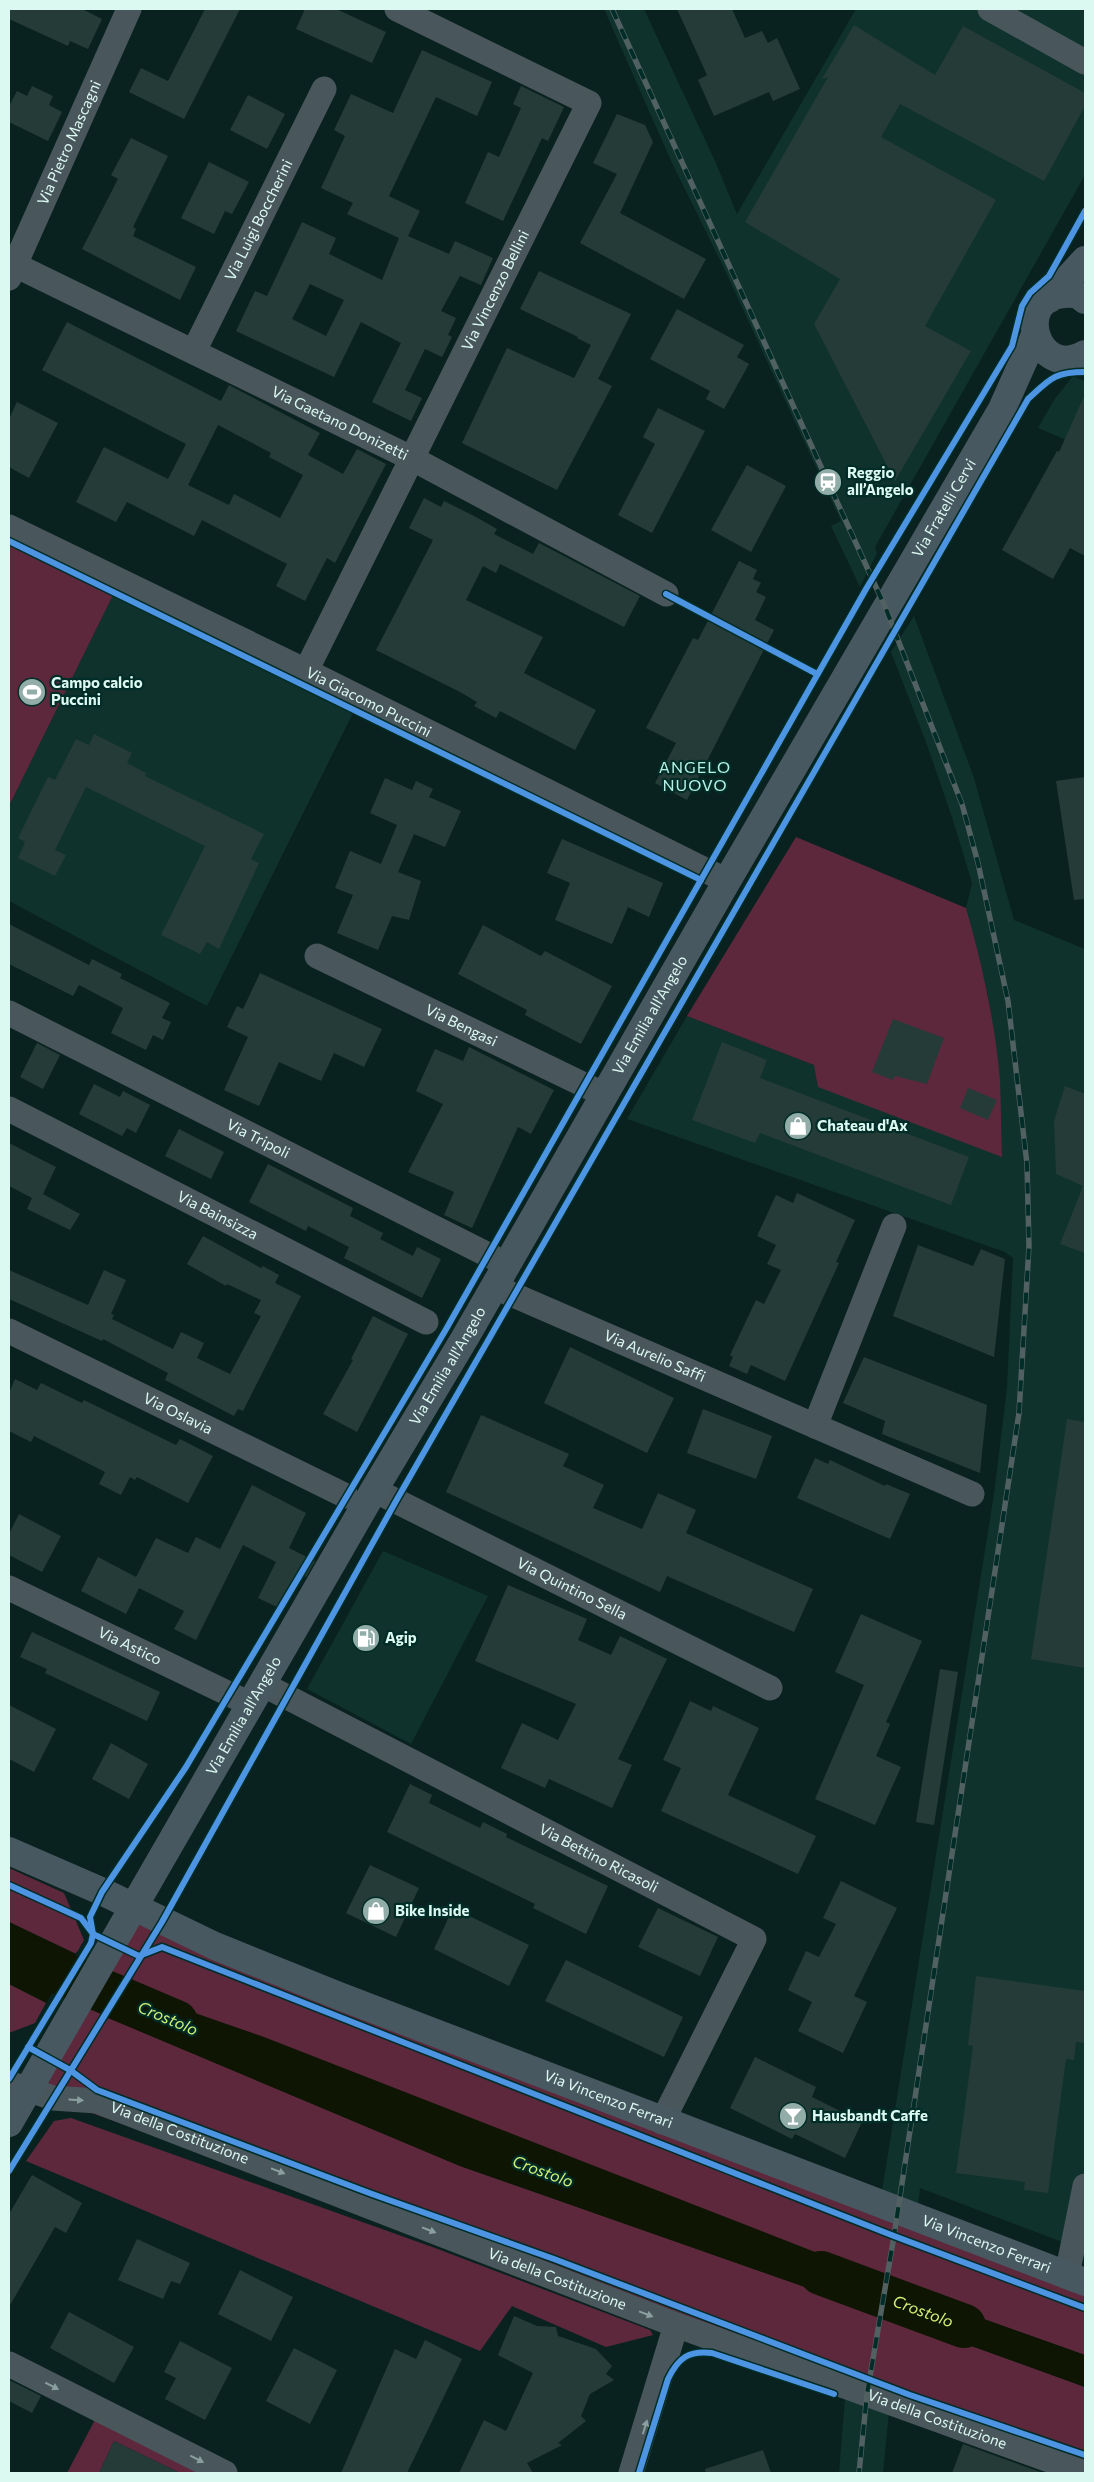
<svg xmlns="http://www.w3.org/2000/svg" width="1094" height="2482" font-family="Commissioner,sans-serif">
	<rect width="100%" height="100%" fill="#0a221f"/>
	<g fill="#0f322c">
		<polygon points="604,9 644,9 715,161 737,214 856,9 1085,9 1085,175 875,547 877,553 860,587 831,526 841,521 722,264 672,163"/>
		<polygon points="1073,376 1085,381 1085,448 1038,428 1054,400"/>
		<polygon points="120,581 360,699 207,1006 9,901 9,806"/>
		<polygon points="914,616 974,778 1014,920 1085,949 1085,2186 1073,2246 920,2188 918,2208 882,2191 994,1494 1007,1388 1013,1258 1005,1252 627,1119 687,1016 814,1065 999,1080 988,996 966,908 972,883 952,817 926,742 891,652"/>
		<polygon points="383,1551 488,1596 411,1744 307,1689"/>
		<polygon points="846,2386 890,2402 883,2473 839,2473"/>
	</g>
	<g fill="#5d283c" fill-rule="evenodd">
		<polygon points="9,527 120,581 9,806"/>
		<path d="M796 837 966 908C982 964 995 1022 1000 1080 1001 1106 1001 1131 1002 1157L818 1087 814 1065 687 1016Z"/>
		<polygon points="9,1868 64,1893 84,1940 76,1954 9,1922"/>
		<path d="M135 1908 1085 2282V2355L911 2293 905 2322 1085 2387V2473L28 2090ZM109 2018 879 2277 874 2311 460 2166Z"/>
		<polygon points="9,1984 46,2003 35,2023 9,2033"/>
		<polygon points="71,2118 435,2248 650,2330 653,2335 606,2347 512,2306 480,2351 26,2161 54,2121"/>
		<polygon points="97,2416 211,2473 180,2473 114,2441 99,2473 67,2473"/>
	</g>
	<g fill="#0f1503">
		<polygon points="9,1922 76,1954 47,2003 9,1984"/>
		<polygon points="126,1989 264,2037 879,2277 873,2311 460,2166 108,2018"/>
		<polygon points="911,2293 1085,2355 1085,2387 905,2322"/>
	</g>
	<g fill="#0a221f">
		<polygon points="77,1951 78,1955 49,2004 45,2005"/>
		<polygon points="880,2274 882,2277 876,2312 873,2314"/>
	</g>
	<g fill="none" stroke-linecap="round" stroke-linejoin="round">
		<g stroke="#0f1503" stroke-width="44">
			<polyline points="9,1951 176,2022"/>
			<path id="s1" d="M821 2273 964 2326"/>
		</g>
	</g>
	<g fill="#253b37" fill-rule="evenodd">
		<polygon points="9,9 82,9 102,19 88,49 70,41 68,46 9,19"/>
		<polygon points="205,9 240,9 184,119 129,92 141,68 168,81"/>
		<polygon points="305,9 336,9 386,32 372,63 296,29"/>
		<polygon points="677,9 732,9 745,38 762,31 768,43 777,38 800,89 773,101 769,92 714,116 698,80 707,75"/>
		<polygon points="854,25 935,75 963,26 1085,93 1085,106 1044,181 900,104 881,137 996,200 925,326 971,351 895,481 814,324 840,279 745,222 828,77 822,79"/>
		<path d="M422 50 492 82 477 116 436 97 389 196 420 211 408 236 449 254 455 241 493 258 481 285 460 276 441 311 456 318 448 335 452 337 442 357 425 349 405 390 422 398 411 421 372 402 401 343 361 322 334 377 236 331 255 291 267 296 302 222 336 238 329 254 382 280 399 238 347 214 353 203 321 188 345 136 334 130 351 94 393 113ZM310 284 344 300 326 336 292 319Z"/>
		<polygon points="32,86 53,96 49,105 62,112 48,141 9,122 9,106 17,91 27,96"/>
		<polygon points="521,86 564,107 548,141 542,138 503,221 465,203 488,152 499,157 521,108 513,104"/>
		<polygon points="248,95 285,114 267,149 230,130"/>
		<polygon points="617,114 645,125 653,142 620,213 706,259 684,299 580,243 617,174 593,163"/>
		<polygon points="131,138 168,156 133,227 136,229 133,236 196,267 180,300 82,249 118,179 111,175"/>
		<polygon points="209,162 249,182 232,214 225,211 214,234 181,218"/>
		<polygon points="539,271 631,314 598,379 612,386 557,490 462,443 507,348 574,378 591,345 577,338 578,337 520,309"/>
		<polygon points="677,309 744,345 737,357 749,364 724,409 706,399 710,391 650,359"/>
		<path d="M67 322 221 401 229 385 320 433 308 455 343 474 357 449 386 464 335 563 327 558 305 601 276 586 287 564 202 520 194 536 127 502 116 522 76 502 104 447 168 479 186 444 42 370ZM218 425 271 453 269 457 303 475 280 518 234 494 229 505 188 485Z"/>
		<polygon points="1085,394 1085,556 1070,548 1053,579 1002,550 1057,451 1059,452"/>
		<polygon points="17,402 58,423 29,478 9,467 9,419"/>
		<polygon points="658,408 705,431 652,533 618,515 655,444 643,437"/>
		<polygon points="747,465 786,486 751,552 711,530"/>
		<polygon points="424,498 441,507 444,501 476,517 497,529 494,534 533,554 539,543 640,596 624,627 500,564 496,573 483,566 466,600 543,637 524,673 596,710 575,750 500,711 496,718 474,706 477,702 460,692 376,650 433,540 409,528"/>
		<polygon points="739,561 757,570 753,579 761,583 756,592 766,597 755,620 774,630 687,800 655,783 676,743 646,728 693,638 698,640"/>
		<polygon points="94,734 132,753 127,763 146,773 145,776 264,834 251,859 259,863 219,949 207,942 200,954 161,935 205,846 86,787 55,850 66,855 55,876 18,858 25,842 18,838 48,777 55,780 76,739 89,745"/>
		<polygon points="1085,777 1085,899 1074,900 1056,781"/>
		<polygon points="385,778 412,790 416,781 433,789 429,797 461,811 445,847 414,834 398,872 421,881 409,920 392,916 378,950 337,933 353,895 335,888 350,851 381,864 397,825 370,813"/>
		<polygon points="562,839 663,883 649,917 628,907 612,944 555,920 570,883 547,873"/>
		<polygon points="9,924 89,965 92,959 122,974 120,978 170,1003 162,1018 171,1022 163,1040 153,1035 146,1050 111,1033 123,1008 79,985 73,996 9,964"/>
		<polygon points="483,925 541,956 545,951 612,986 581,1044 525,1015 527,1010 458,974"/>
		<polygon points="260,973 382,1029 364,1067 334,1053 321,1081 279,1062 259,1106 224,1090 248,1037 227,1027 237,1006 243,1009"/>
		<polygon points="893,1019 944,1038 927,1084 895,1076 893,1080 872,1072"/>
		<polygon points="722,1042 767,1060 760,1078 969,1157 951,1205 760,1133 755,1143 692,1120"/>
		<polygon points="37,1043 60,1055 43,1089 20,1077"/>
		<polygon points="469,1047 554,1090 531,1134 518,1127 472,1228 444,1215 454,1192 408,1172 443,1104 416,1091 435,1049 463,1061"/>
		<polygon points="94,1084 120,1097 123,1091 150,1105 136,1133 127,1128 122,1136 79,1114"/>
		<polygon points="1065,1086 1085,1094 1085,1253 1060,1244 1083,1186 1056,1174 1054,1121"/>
		<polygon points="968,1088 997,1100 988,1120 960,1108"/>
		<polygon points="179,1129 224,1152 211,1179 165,1156"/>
		<polygon points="9,1143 56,1167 43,1194 80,1214 70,1230 27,1209 32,1198 9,1186"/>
		<polygon points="268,1164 353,1208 350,1216 383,1233 380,1239 413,1256 417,1247 441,1259 422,1298 344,1258 349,1247 308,1226 306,1231 249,1202"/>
		<polygon points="797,1193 855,1220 836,1262 839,1263 785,1381 751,1365 747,1374 729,1366 733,1357 730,1355 756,1300 764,1304 781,1270 767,1264 776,1245 757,1236 776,1195 793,1203"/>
		<polygon points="203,1236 261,1268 263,1266 279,1275 275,1283 301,1296 243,1411 238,1409 234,1416 165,1380 168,1373 103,1339 102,1341 9,1299 9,1270 88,1305 104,1270 126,1280 111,1314 114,1315 112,1319 173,1349 181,1332 204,1343 197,1358 230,1374 261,1316 254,1313 261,1300 227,1284 226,1286 187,1264"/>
		<polygon points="918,1245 973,1266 981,1249 1005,1259 994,1357 893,1316"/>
		<polygon points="373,1316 408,1334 357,1432 323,1414 353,1360 351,1359"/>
		<polygon points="570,1347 674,1398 647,1453 544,1403"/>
		<polygon points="864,1357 987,1405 980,1473 882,1434 885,1421 843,1403"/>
		<polygon points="15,1379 37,1390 41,1383 82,1403 84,1400 176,1445 180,1439 213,1456 188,1503 137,1477 135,1480 130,1477 121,1495 99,1484 105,1472 34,1436 31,1442 9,1431 9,1393"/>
		<polygon points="703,1409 772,1436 756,1479 687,1453"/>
		<polygon points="481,1415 569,1454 563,1466 604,1485 593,1508 642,1529 658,1493 696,1510 686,1533 813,1589 794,1632 667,1576 660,1592 446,1492"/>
		<polygon points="1067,1419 1085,1422 1085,1668 1031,1659"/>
		<polygon points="815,1458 828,1464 830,1460 885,1486 886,1484 910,1494 890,1539 797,1498"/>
		<polygon points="252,1485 306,1513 289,1548 315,1561 306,1577 298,1573 279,1608 258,1598 276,1562 243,1545 196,1640 174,1629 184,1611 139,1588 126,1614 81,1591 98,1557 136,1577 156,1538 188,1553 196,1537 220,1549"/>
		<polygon points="19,1514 61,1536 42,1572 9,1555 9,1534"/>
		<polygon points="508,1585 587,1619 578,1640 611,1655 620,1636 667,1659 618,1759 632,1765 612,1808 549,1779 545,1788 501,1768 522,1723 558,1740 576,1704 475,1661"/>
		<polygon points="861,1614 922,1641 886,1722 890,1724 876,1756 901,1767 875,1825 815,1799 864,1685 835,1672"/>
		<polygon points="32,1632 160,1692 147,1721 45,1673 47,1669 20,1657"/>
		<polygon points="940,1669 958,1672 934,1825 916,1822"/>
		<polygon points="690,1701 711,1711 713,1706 759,1728 728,1795 816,1836 798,1874 661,1811 681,1768 663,1760"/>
		<polygon points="9,1705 56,1729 34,1772 9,1759"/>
		<polygon points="111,1743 148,1764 129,1799 92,1779"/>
		<polygon points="410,1784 432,1795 429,1803 480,1828 483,1822 507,1834 506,1837 608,1886 586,1934 533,1908 535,1904 387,1832"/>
		<polygon points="370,1865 419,1888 396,1937 346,1913"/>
		<polygon points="841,1881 897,1908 854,1996 867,2002 843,2053 798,2031 812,2002 788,1990 806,1951 819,1957 836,1924 823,1918"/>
		<polygon points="453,1908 529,1945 509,1986 434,1949"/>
		<polygon points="658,1908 718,1937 700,1976 638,1947"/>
		<polygon points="566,1960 683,2017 664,2057 545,2001"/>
		<polygon points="976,1976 1085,1991 1085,2043 1076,2042 1074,2060 1066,2059 1048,2193 1024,2190 1025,2182 956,2173 973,2046 968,2045"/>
		<polygon points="755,2057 816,2087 812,2097 862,2122 845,2158 795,2134 792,2139 730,2108"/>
		<polygon points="32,2175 82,2203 66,2233 55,2227 9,2307 9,2214"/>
		<polygon points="137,2239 190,2263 180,2284 171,2281 163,2299 118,2280"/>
		<polygon points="240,2270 293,2297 271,2341 218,2314"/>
		<polygon points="69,2312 134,2347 114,2383 50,2348"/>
		<polygon points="514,2316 537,2326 556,2327 558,2336 596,2349 612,2366 606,2374 614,2380 590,2394 581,2416 586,2421 558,2443 562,2445 527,2463 533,2473 459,2473 484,2420 506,2431 533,2373 498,2355"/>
		<polygon points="425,2340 462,2359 407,2473 341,2473 395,2349 416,2359"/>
		<polygon points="180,2341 232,2368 205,2420 165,2399 176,2378 164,2372"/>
		<polygon points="294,2348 337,2370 310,2424 266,2401"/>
		<polygon points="9,2380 41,2396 32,2413 9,2401"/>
		<polygon points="114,2441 180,2473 99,2473"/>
		<polygon points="963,2444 1043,2473 952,2473"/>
		<polygon points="763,2450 771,2473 706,2473 705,2469"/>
	</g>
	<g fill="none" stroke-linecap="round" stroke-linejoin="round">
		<g stroke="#49575d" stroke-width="25">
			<polyline points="990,9 1085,62"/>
			<path id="s2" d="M9 262 413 459 666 594"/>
			<path id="s3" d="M9 278 129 9"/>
			<path id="s4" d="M194 351 324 89"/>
			<path id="s5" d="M9 527 306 671 727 881"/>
			<path id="s6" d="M306 671 589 103 397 9"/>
			<path id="s7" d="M317 956 605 1095"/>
			<path id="s8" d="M9 1013 508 1265"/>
			<path id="s9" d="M9 1109 426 1322"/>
			<path id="s10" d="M495 1287 972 1494"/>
			<path id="s11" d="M9 1331 346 1496"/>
			<polyline points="815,1426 894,1226"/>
			<path id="s12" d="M374 1490 770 1688"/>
			<path id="s13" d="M9 1588 250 1704"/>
			<path id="s14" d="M262 1684 754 1939 662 2122"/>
			<path id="s15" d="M9 2083 53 2098 97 2101 676 2325 1085 2473"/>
			<polyline points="1067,2275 1085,2186"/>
			<polyline points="9,2364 225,2473"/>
			<polyline points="631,2473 676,2325"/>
		</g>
		<g stroke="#485860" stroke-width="28">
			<polyline points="1049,299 1085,260"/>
			<path d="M1085 300C1079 294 1073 293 1064 294 1012 297 1036 382 1085 354"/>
			<path id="s16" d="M9 1851 101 1891 215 1946 339 1996 1085 2282"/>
			<path id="s17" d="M9 2123 374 1490 466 1336 727 881 1002 409 1035 335"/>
		</g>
		<defs>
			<polyline id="rail" points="612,9 886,609 962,804 978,863 1008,1001 1027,1164 1029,1246 1019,1413 894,2236 867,2394 859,2473"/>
		</defs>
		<use href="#rail" stroke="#516061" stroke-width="5.5"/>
		<use href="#rail" stroke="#002d27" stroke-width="4" stroke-dasharray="11" stroke-linecap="butt"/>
		<defs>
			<g id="cycleway">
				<polyline points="9,541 701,880"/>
				<polyline points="666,594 817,674"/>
				<polyline points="9,1885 81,1918 93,1934 139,1956 162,1947 894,2236 1085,2308"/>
				<polyline points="28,2047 70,2070 97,2090 372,2194 554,2259 910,2395 1085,2455"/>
				<polyline points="9,2079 91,1943 93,1934 90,1917 102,1892 186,1767 445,1331 866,589 1012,346 1022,306 1030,293 1049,276 1085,211"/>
				<path d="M9 2171 162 1922 396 1501 1028 399C1050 379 1054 372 1085 372"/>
				<path d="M639 2473 668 2379C678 2358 689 2350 712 2353L834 2394"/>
			</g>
		</defs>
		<use href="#cycleway" stroke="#002d27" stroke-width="9"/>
		<use href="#cycleway" stroke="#4d94e3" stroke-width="6"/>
	</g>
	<defs><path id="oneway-solid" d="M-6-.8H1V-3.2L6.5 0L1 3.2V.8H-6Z" transform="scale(1.25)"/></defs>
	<g fill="#8b9fa0">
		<use href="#oneway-solid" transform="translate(76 2100) rotate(4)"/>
		<use href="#oneway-solid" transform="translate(278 2171) rotate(21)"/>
		<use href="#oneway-solid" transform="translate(429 2230) rotate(21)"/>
		<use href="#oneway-solid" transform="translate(646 2314) rotate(21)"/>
		<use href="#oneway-solid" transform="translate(52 2386) rotate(27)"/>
		<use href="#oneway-solid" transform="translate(645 2427) rotate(-73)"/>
		<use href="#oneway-solid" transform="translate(197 2459) rotate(27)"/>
	</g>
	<defs>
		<symbol id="station-disc" viewBox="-11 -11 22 22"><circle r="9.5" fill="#92ada8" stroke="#002d27"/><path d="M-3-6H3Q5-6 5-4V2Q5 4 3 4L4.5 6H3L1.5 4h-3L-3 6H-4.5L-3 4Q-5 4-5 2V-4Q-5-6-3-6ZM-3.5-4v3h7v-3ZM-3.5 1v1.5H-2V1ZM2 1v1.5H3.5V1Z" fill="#fff"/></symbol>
		<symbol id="stadium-disc" viewBox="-11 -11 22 22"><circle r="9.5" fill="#92ada8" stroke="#002d27"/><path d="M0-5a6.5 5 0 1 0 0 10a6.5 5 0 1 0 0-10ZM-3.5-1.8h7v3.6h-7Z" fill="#fff"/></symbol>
		<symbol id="shop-disc" viewBox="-11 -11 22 22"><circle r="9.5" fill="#92ada8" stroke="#002d27"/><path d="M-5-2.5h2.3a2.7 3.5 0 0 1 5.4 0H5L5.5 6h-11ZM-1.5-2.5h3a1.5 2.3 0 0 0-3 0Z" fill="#fff"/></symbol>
		<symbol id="fuel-disc" viewBox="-11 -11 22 22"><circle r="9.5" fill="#92ada8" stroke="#002d27"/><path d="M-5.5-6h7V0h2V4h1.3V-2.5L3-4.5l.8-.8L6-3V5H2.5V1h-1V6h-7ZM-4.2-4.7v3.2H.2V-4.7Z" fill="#fff"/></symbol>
		<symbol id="bar-disc" viewBox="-11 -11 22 22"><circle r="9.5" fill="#92ada8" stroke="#002d27"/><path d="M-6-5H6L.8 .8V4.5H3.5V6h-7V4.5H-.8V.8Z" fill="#fff"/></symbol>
	</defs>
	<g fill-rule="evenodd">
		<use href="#station-disc" x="812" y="466" width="32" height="32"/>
		<use href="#stadium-disc" x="16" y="676" width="32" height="32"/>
		<use href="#shop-disc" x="782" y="1110" width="32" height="32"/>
		<use href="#fuel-disc" x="350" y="1622" width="32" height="32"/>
		<use href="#shop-disc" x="360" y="1895" width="32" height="32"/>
		<use href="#bar-disc" x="777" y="2100" width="32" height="32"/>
	</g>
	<g text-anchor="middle" stroke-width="4.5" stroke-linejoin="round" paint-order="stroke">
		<g font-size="15" fill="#dbf8f1" stroke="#002d27">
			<text dy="5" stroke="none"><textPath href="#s3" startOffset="148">Via Pietro Mascagni</textPath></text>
			<text dy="5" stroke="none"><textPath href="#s4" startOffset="146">Via Luigi Boccherini</textPath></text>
			<text dy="5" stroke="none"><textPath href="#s6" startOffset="425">Via Vincenzo Bellini</textPath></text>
			<text dy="5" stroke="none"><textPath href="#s2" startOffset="368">Via Gaetano Donizetti</textPath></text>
			<text dy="5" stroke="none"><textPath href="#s17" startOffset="1866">Via Fratelli Cervi</textPath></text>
			<text dy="5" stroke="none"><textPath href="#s5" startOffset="400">Via Giacomo Puccini</textPath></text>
			<text dy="5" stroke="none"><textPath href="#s17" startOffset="1280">Via Emilia all'Angelo</textPath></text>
			<text dy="5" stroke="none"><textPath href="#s7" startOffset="160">Via Bengasi</textPath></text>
			<text dy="5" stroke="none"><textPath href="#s8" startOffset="279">Via Tripoli</textPath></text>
			<text dy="5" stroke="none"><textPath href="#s9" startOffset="234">Via Bainsizza</textPath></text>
			<text dy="5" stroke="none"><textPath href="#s10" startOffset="174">Via Aurelio Saffi</textPath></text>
			<text dy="5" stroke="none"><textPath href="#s17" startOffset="875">Via Emilia all'Angelo</textPath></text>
			<text dy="5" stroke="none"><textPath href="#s11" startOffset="188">Via Oslavia</textPath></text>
			<text dy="5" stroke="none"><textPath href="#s12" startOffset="221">Via Quintino Sella</textPath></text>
			<text dy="5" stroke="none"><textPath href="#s13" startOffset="134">Via Astico</textPath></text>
			<text dy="5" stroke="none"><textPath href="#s17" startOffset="470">Via Emilia all'Angelo</textPath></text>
			<text dy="5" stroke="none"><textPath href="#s14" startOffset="379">Via Bettino Ricasoli</textPath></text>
			<text dy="5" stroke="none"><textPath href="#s16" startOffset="649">Via Vincenzo Ferrari</textPath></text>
			<text dy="5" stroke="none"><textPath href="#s15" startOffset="179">Via della Costituzione</textPath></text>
			<text dy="5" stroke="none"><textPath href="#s16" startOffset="1054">Via Vincenzo Ferrari</textPath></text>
			<text dy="5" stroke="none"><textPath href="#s15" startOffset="584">Via della Costituzione</textPath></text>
			<text dy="5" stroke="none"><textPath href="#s15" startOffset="989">Via della Costituzione</textPath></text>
		</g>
		<g font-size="15" font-weight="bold" fill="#dbf8f1" stroke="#002d27" text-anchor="start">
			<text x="847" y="478">Reggio<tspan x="847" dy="17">all’Angelo</tspan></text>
			<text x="51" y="688">Campo calcio<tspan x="51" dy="17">Puccini</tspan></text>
			<text x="817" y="1131">Chateau d'Ax</text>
			<text x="385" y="1643">Agip</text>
			<text x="395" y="1916">Bike Inside</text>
			<text x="812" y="2121">Hausbandt Caffe</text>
		</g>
		<g font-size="16" letter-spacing="1" fill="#b7f1e5" stroke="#002d27">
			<text x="695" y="773">ANGELO<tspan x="695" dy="18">NUOVO</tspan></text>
		</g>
		<g font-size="16" font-style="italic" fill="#d3ef76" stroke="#002d27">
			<text transform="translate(168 2018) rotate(23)" y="6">Crostolo</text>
			<text transform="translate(543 2171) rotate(20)" y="6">Crostolo</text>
			<text dy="6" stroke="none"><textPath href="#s1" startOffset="109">Crostolo</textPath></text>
		</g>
	</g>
	<rect width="1094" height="2482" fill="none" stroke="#dbf8f1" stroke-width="20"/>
</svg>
